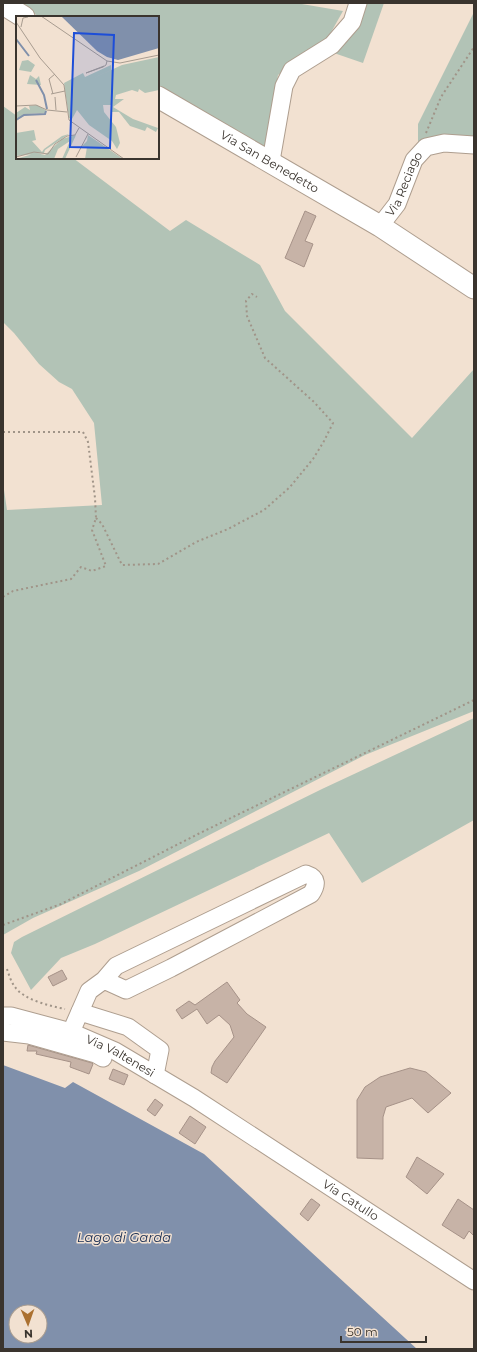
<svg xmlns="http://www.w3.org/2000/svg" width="477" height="1352" font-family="Montserrat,sans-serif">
	<rect width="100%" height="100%" fill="#f2e1d1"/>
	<g fill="#b2c3b6">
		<polygon points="16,3 296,3 343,11 325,43 278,75 266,151 158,87 158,17 40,17"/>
		<polygon points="360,3 384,3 363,63 331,52"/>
		<polygon points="474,12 474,139 418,145 418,124"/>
		<polygon points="3,106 17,116 17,158 73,158 170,231 186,220 260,265 285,311 412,438 474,369 474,711 365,755 139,871 33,918 3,935 3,483 7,510 102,505 94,423 72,389 59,382 39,364 14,333 3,322"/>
		<polygon points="474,718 474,820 362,883 329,833 95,944 61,958 31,990 11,953 14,942 22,937 322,789"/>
	</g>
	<path fill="#8090ab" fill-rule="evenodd" d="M3 1065 65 1088 73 1082 204 1154 417 1349H3ZM16 1312H40V1336H16Z"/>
	<g fill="#c7b3a7" stroke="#a69288">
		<polygon points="305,211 316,216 305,241 313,244 304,267 285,258"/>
		<polygon points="62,970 67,979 53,986 48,977"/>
		<polygon points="227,982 240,1000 237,1003 247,1014 266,1027 227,1083 211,1073 212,1067 215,1061 234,1037 230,1025 219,1015 207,1024 197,1009 182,1019 176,1010 189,1001 195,1005"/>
		<polygon points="28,1045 92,1063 93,1064 89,1074 70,1067 71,1062 36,1054 37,1051 27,1051"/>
		<polygon points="410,1068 426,1072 451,1093 428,1113 412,1098 386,1107 383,1117 383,1159 357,1158 357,1100 365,1087 380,1077"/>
		<polygon points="113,1069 128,1075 124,1085 109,1079"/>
		<polygon points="155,1099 163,1105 155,1116 147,1110"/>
		<polygon points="190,1116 206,1127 195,1144 179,1133"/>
		<polygon points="417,1157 444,1174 427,1194 406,1177"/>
		<polygon points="311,1199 312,1199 320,1205 308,1221 300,1214"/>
		<polygon points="458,1199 474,1210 474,1236 469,1231 464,1239 442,1225"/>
	</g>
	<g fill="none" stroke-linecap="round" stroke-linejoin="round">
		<defs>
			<g id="minor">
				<polyline points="269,162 272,155 284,86 292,70 332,45 352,22 358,3"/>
				<path id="s1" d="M380 226 397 204 414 160 426 147 444 143 474 145"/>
				<polyline points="80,1012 128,1027 160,1050 155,1075"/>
				<path id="s2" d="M3 1016H11L71 1032 115 1051 194 1098 474 1281"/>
				<polyline points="3,1032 29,1035 96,1054 103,1058"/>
				<path d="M71 1032 89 991 104 980 116 966 306 874C318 878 317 885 311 894L171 968 126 990 104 980"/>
			</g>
			<g id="major">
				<polyline points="3,4 24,17"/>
				<path id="s3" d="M158 97 380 226 474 288"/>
			</g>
		</defs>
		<use href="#minor" stroke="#ae9e8f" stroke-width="19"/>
		<use href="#major" stroke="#ae9e8f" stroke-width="23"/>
		<g stroke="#a09488" stroke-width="2" stroke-dasharray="2 3" stroke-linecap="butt">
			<polyline points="426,133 441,97 474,47"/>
			<polyline points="3,432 83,432 88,442 95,498 96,518 92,530 106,566 92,571 81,567 71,579 13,591 3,597"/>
			<polyline points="96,518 102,524 122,565 158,564 196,542 228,529 264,510 290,487 313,459 324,441 333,423 314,402 265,358 247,316 246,301 252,294 257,297"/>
			<polyline points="3,925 61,904 198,834 474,700"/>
			<path d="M7 969C9 975 11 982 15 987 24 1000 50 1006 65 1009"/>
		</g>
		<use href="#minor" stroke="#fff" stroke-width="17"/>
		<use href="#major" stroke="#fff" stroke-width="21"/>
	</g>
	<g text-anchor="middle" stroke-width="3" stroke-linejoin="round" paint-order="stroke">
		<g font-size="12" fill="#3a342e" stroke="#f2e1d1">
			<text dy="4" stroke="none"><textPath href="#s3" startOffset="129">Via San Benedetto</textPath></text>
			<text dy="4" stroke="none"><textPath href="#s1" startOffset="49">Via Reciago</textPath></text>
			<text dy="4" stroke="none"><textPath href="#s2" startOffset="125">Via Valtenesi</textPath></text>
			<text dy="4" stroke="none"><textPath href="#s2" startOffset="397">Via Catullo</textPath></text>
		</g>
		<g font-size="13" font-style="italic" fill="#172c52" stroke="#f2e1d1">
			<text x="124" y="1242">Lago di Garda</text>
		</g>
	</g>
	<g transform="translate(16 16)">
		<rect width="143" height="143" fill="#f2e1d1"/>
		<path d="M143 41V74L129 77 123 73 122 76 116 74 100 79 99 83H108L97 91 117 103 142 112 140 116 131 111 129 115 114 110 103 96H96L95 89H87L88 96 100 111 104 127 101 133 96 125 73 109 61 94 56 103 53 102 48 67 67 57 69 61 95 49V54L58 71 106 49ZM12 44 19 49 15 56 3 54 6 45ZM14 59 20 63 23 60 25 69 11 68ZM21 89 31 95 29 97 11 98 0 105V97L9 91 14 94 13 90ZM18 114 20 124 16 125 26 136 28 133 46 120 53 118 29 134 28 137 0 140V117ZM60 119 49 143H46L54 125 42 133 38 143H0L20 137 29 139 46 123ZM72 119 107 143H69L71 131 66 130 71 125Z" fill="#b2c3b6"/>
		<path d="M45 0H143V32L102 44 91 41 81 35Z" fill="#8090ab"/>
		<path fill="none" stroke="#8090ab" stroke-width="2" d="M0 23 13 40M20 64 28 79 31 93M0 104 8 99 29 98 30 95"/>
		<path fill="none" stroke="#a89c90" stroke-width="1" d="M25 0 91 45 104 47 143 39M0 6 24 42 48 69 53 104 108 143M5 11 7 2 12 1M88 50 70 57 87 51 90 49 91 45M35 78 49 75M37 78 33 63 39 58M39 81 40 94M0 90 20 89 31 94 51 96M0 141 18 136 32 138 39 128 51 120 59 119 63 112M60 141 72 118"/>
		<path fill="#1d4ed8" fill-opacity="0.15" stroke="#1d4ed8" stroke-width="2" d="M58 17 98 19 94 132 54 131Z"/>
		<rect width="143" height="143" fill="none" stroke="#3a342e" stroke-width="2"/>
	</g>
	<rect width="477" height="1352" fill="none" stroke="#3a342e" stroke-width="8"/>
	<g transform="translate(28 1324) rotate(178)"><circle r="19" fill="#f2e1d1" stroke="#a89c90"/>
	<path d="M0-3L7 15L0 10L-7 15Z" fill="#ab7131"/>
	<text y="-6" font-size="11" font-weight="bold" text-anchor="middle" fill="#3a342e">N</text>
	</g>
	<path d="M341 1336v6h85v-6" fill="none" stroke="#3a342e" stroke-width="2"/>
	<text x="347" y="1336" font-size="12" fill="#3a342e" stroke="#f2e1d1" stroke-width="3" paint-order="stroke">50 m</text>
</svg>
